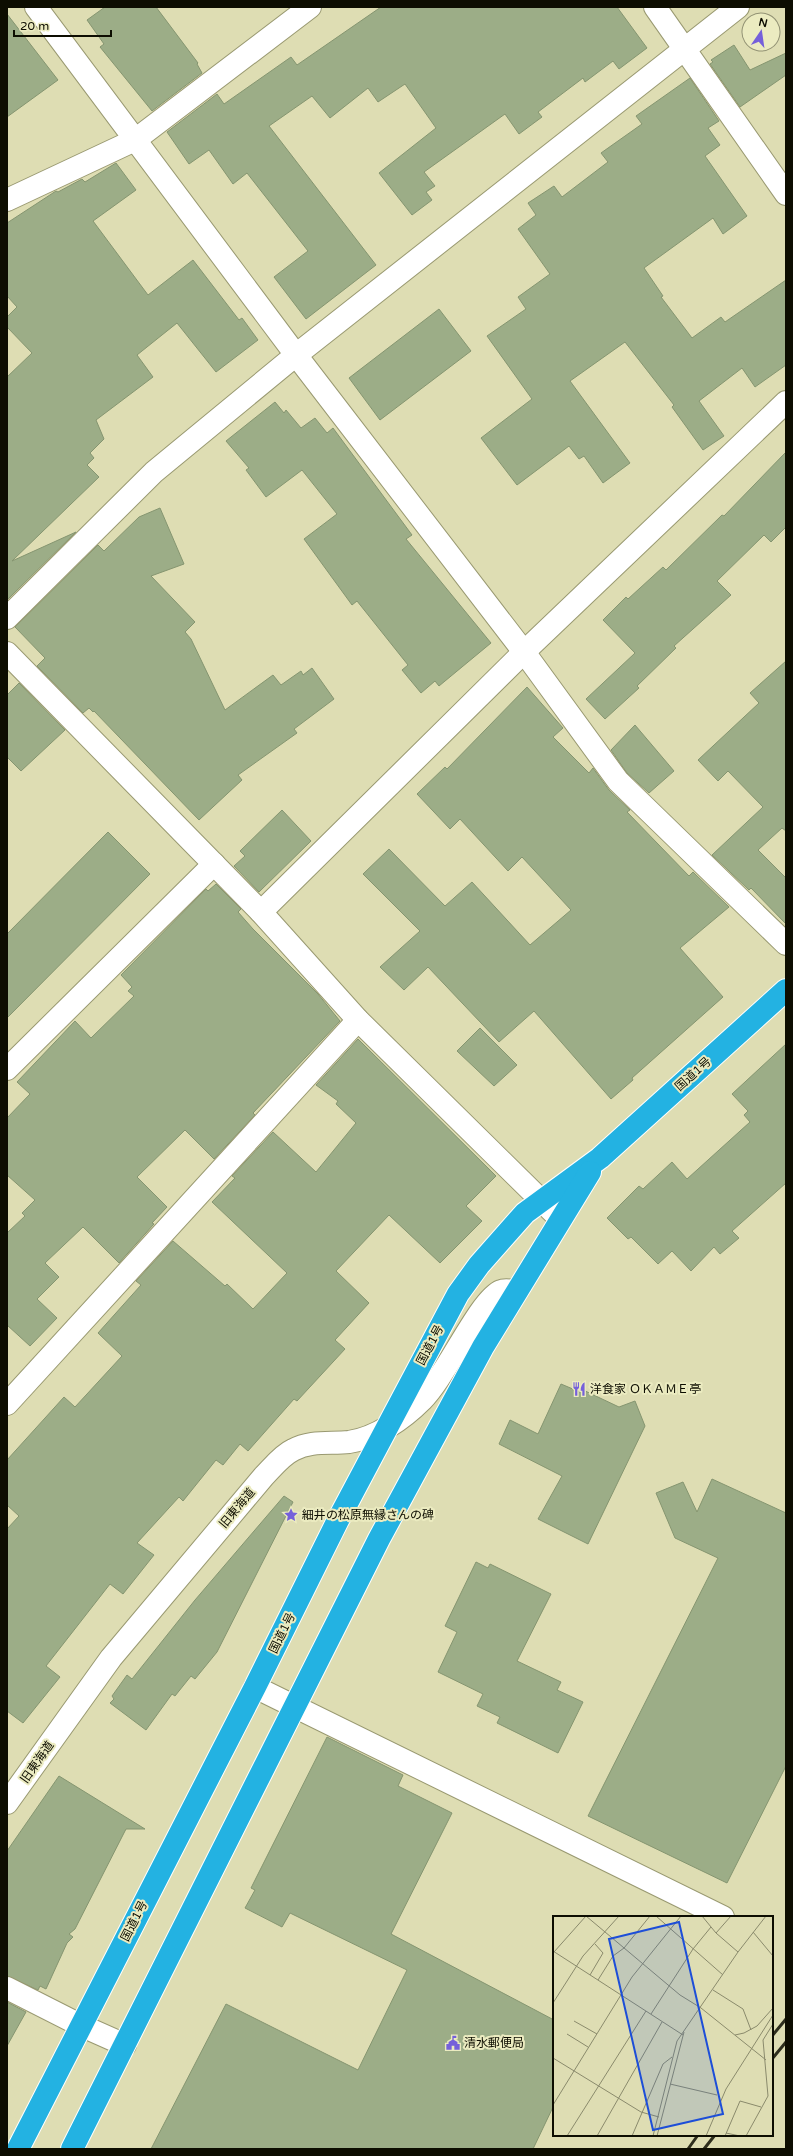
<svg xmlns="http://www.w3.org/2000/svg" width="793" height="2156" font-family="'Varela Round','Noto Sans JP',sans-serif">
	<rect width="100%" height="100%" fill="#deddb3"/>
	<g fill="#9cad87" stroke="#859570">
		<polygon points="105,7 156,7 198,63 197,64 202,73 152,111 100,47 104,44 87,20"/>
		<polygon points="381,7 617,7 647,48 619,69 613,61 585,82 583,78 538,112 542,117 519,134 505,114 424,172 435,186 426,192 432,200 412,215 379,173 436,128 405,84 378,102 368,88 330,118 312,96 269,126 376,265 306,319 274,277 308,251 247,173 233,184 209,150 189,164 167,132 217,94 224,104 291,57 297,65"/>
		<polygon points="7,14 58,80 7,117"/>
		<polygon points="734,45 750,70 786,53 786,75 740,107 710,64 713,62 711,60"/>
		<polygon points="690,78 719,121 708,128 720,145 705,156 747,216 723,234 713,218 644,268 663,296 661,297 692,338 721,317 725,322 786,280 786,365 755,387 742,368 699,401 724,436 703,450 672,407 674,405 625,342 570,381 630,463 603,483 584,456 579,459 569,446 517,485 481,438 532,399 487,336 526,309 518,297 550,274 518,229 536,215 528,203 554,186 562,197 608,162 601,153 642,124 636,116"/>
		<polygon points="116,163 136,190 93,221 148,295 193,260 239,320 242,318 258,340 216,372 177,323 137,355 153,377 96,420 104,439 90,453 94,458 87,465 99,477 12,561 76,532 7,600 7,377 32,353 7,327 7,317 17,307 7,296 7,223 56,191 58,192 82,179 85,182"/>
		<polygon points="439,309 471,351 380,420 349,378"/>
		<polygon points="275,402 284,413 286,410 301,428 315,418 327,433 333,428 412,535 406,539 491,643 439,686 435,681 421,693 402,670 408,665 357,601 352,605 304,539 337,514 302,470 266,497 246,470 249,468 226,441"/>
		<polygon points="786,452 786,527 771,542 764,535 717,581 731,595 674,646 676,648 637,686 639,688 605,719 586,699 635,653 603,620 626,597 628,599 663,567 666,570 722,515 724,516"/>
		<polygon points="160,508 184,564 151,576 195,622 185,632 191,639 225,710 273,675 281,685 301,671 303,675 312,668 334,699 294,729 297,733 238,775 242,780 199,820 94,711 93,712 89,708 83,713 37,666 45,658 15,627 98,545 104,551 139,517"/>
		<polygon points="786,661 786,831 782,828 758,850 786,878 786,924 751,888 749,890 712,855 763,807 728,771 718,781 698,760 759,703 750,693"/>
		<polygon points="19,683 65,730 21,771 7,757 7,695"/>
		<polygon points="527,687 563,728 553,737 589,773 593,768 609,790 630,810 627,812 689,876 693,872 729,907 680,948 723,997 632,1078 633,1080 611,1099 534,1011 499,1042 428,967 404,990 380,967 420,931 363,874 389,849 445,906 472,882 530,945 571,910 522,857 508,871 460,819 450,829 417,794 445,767 447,769"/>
		<polygon points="635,725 674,771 649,793 627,773 611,750"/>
		<polygon points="282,810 311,841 259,892 234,866 245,856 240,851"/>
		<polygon points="108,832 150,874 7,1018 7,934"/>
		<polygon points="216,884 241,909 238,912 253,929 318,994 340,1021 253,1113 255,1115 214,1159 185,1130 137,1177 167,1207 152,1223 154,1224 119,1263 83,1227 45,1263 59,1277 37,1299 57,1318 30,1346 7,1325 7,1233 25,1216 22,1213 35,1200 7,1175 7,1118 30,1094 17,1082 75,1021 91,1038 134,996 128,991 132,987 121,975 206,889 208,891"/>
		<polygon points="480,1028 517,1065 494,1086 457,1051"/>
		<polygon points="358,1039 496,1176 466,1206 482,1221 440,1263 389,1215 336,1271 369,1303 335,1340 345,1349 297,1401 294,1399 248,1451 240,1444 223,1465 216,1460 183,1501 179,1497 137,1543 154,1555 123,1594 110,1584 46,1666 60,1677 23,1723 7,1711 7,1529 19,1516 7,1505 7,1460 64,1397 75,1407 122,1356 98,1333 141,1285 136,1281 173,1241 225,1286 227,1284 253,1309 287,1273 212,1202 235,1178 232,1176 273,1132 316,1172 356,1123 336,1104 338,1101 316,1085"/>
		<polygon points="786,1044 786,1183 732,1231 739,1238 720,1254 714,1247 691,1271 672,1251 658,1264 631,1237 628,1239 607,1218 639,1186 643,1189 672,1162 687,1179 750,1122 744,1115 748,1111 732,1094"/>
		<polygon points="561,1384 580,1392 581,1389 619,1407 635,1401 645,1426 588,1544 538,1519 562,1476 499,1444 510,1420 538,1434"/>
		<polygon points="712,1479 786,1513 786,1766 727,1883 588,1816 718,1558 675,1538 656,1493 683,1482 697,1512"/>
		<polygon points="284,1496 293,1502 217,1652 195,1679 191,1676 175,1696 172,1694 146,1730 110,1703 114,1699 112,1696 127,1675 132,1679 195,1600"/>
		<polygon points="476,1562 488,1568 490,1564 551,1594 517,1661 561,1682 557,1690 583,1702 558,1753 497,1723 500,1717 477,1706 483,1694 438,1672 457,1632 445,1626"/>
		<polygon points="327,1737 403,1775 398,1786 452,1813 391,1934 554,2020 554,2105 533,2149 151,2149 226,2004 358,2070 407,1970 290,1913 282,1927 245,1908 255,1890 251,1888"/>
		<polygon points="59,1776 145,1829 126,1829 75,1929 69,1934 73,1937 67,1943 46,1989 40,1986 38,1990 7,1976 7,1851"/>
		<polygon points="7,2002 26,2012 7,2046"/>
	</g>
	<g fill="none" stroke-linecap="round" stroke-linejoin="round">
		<defs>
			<g id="street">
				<polyline points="36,7 296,355 524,652 618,781 786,944"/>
				<polyline points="7,200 135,140 310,7"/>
				<polyline points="7,618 154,472 296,355 738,7"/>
				<polyline points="7,653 261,912 358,1020 560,1219"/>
				<polyline points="261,912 524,652 786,402"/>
				<polyline points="7,1069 214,864"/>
				<polyline points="7,1404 358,1020"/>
				<polyline points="255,1687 723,1917"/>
				<polyline points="7,1988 80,2025 125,2045"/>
			</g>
			<g id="secondary">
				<polyline points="655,7 786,194"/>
				<path d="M7 1803 111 1658 264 1476C272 1468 282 1455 293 1450 311 1440 330 1444 349 1442 376 1438 403 1419 422 1400 445 1378 480 1299 501 1291 505 1289 512 1291 516 1291"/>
			</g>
			<g id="highway">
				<polyline points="18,2149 255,1687 338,1520 458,1294 479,1265 525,1213 600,1158 786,990"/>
				<polyline points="72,2149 379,1539 483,1347 590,1172"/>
			</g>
		</defs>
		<use href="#street" stroke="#999971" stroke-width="24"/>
		<use href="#secondary" stroke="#999971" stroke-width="24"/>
		<use href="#highway" stroke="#fff" stroke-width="24"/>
		<use href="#street" stroke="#fff" stroke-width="22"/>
		<use href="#secondary" stroke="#fff" stroke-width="22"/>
		<use href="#highway" stroke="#23b2e2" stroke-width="22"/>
		<g stroke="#2e2e1d" stroke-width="3">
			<polyline points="772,2036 786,2019"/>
			<polyline points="772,2059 786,2042"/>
			<polyline points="688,2149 698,2135"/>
			<polyline points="704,2149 715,2135"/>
		</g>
	</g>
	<defs>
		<symbol id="restaurant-bare" viewBox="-9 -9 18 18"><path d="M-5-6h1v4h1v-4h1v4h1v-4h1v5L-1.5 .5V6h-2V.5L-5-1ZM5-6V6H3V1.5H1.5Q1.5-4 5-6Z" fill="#7560da" stroke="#ebebc0" stroke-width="2.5" paint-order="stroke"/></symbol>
		<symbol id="sight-bare" viewBox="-9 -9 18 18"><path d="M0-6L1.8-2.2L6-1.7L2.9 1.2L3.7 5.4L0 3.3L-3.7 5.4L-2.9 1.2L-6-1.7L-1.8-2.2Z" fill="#7560da" stroke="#ebebc0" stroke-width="2.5" paint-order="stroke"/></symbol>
		<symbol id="civic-bare" viewBox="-9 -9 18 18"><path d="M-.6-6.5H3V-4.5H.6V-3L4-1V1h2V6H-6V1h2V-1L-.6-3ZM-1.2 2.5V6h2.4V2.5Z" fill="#7560da" stroke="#ebebc0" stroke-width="2.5" paint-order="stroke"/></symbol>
	</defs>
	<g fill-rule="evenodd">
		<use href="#restaurant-bare" x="569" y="1379" width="20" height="20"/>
		<use href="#sight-bare" x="281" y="1505" width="20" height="20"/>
		<use href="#civic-bare" x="443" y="2033" width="20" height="20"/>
	</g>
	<g text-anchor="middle" stroke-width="4" stroke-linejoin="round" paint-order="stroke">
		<g font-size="12" fill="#0d0d01" stroke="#ebebc0">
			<text transform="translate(693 1074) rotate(-42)" y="4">国道1号</text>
			<text transform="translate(430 1345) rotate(-62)" y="4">国道1号</text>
			<text transform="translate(237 1508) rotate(-50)" y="4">旧東海道</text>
			<text transform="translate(282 1633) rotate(-64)" y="4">国道1号</text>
			<text transform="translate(37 1762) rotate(-55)" y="4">旧東海道</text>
			<text transform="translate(134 1921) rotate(-63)" y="4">国道1号</text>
		</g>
		<g font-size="12" fill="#0d0d01" stroke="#ebebc0" text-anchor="start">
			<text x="590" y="1393">洋食家 ＯＫＡＭＥ亭</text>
			<text x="302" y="1519">細井の松原無縁さんの碑</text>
			<text x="464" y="2047">清水郵便局</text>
		</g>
	</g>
	<g transform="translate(553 1916)">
		<rect width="220" height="220" fill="#deddb3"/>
		<path fill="none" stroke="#8a8a6c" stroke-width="1" d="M33 0 127 79 148 92 213 144M103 0 170 59M149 0 163 17 185 36M200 16 220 40M163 17 178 0M0 35 130 119M1 36 33 0M37 59 50 37 42 28M45 64 60 40 71 32 97 0M160 74 190 93 198 114M0 87 30 40 66 0M98 98 140 33 158 11M21 105 44 118M14 118 35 131M182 119 191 117 204 110 220 92M0 142 88 196 106 201M117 168 164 179M0 189 79 61 128 0M173 217 187 220M14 220 93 95M44 220 109 106M79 220 110 148 119 141M100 220 124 125 185 36 213 0M104 220 131 116M153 220 173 173 220 99M172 220 187 185 208 191M193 220 215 180 210 124 220 108"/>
		<path fill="#1d4ed8" fill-opacity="0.15" stroke="#1d4ed8" stroke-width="2" d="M126 6 170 198 100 214 56 23Z"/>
		<rect width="220" height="220" fill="none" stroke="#0d0d01" stroke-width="2"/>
	</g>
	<rect width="793" height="2156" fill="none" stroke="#0d0d01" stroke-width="16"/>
	<g transform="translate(761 32) rotate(13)"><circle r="19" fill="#ebebc0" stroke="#929274"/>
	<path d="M0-3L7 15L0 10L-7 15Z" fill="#7560da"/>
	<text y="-6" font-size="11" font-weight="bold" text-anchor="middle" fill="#0d0d01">N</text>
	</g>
	<path d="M14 30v6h97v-6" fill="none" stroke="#0d0d01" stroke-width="2"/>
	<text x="20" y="30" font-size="12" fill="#0d0d01" stroke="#ebebc0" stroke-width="3" paint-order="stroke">20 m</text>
</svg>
